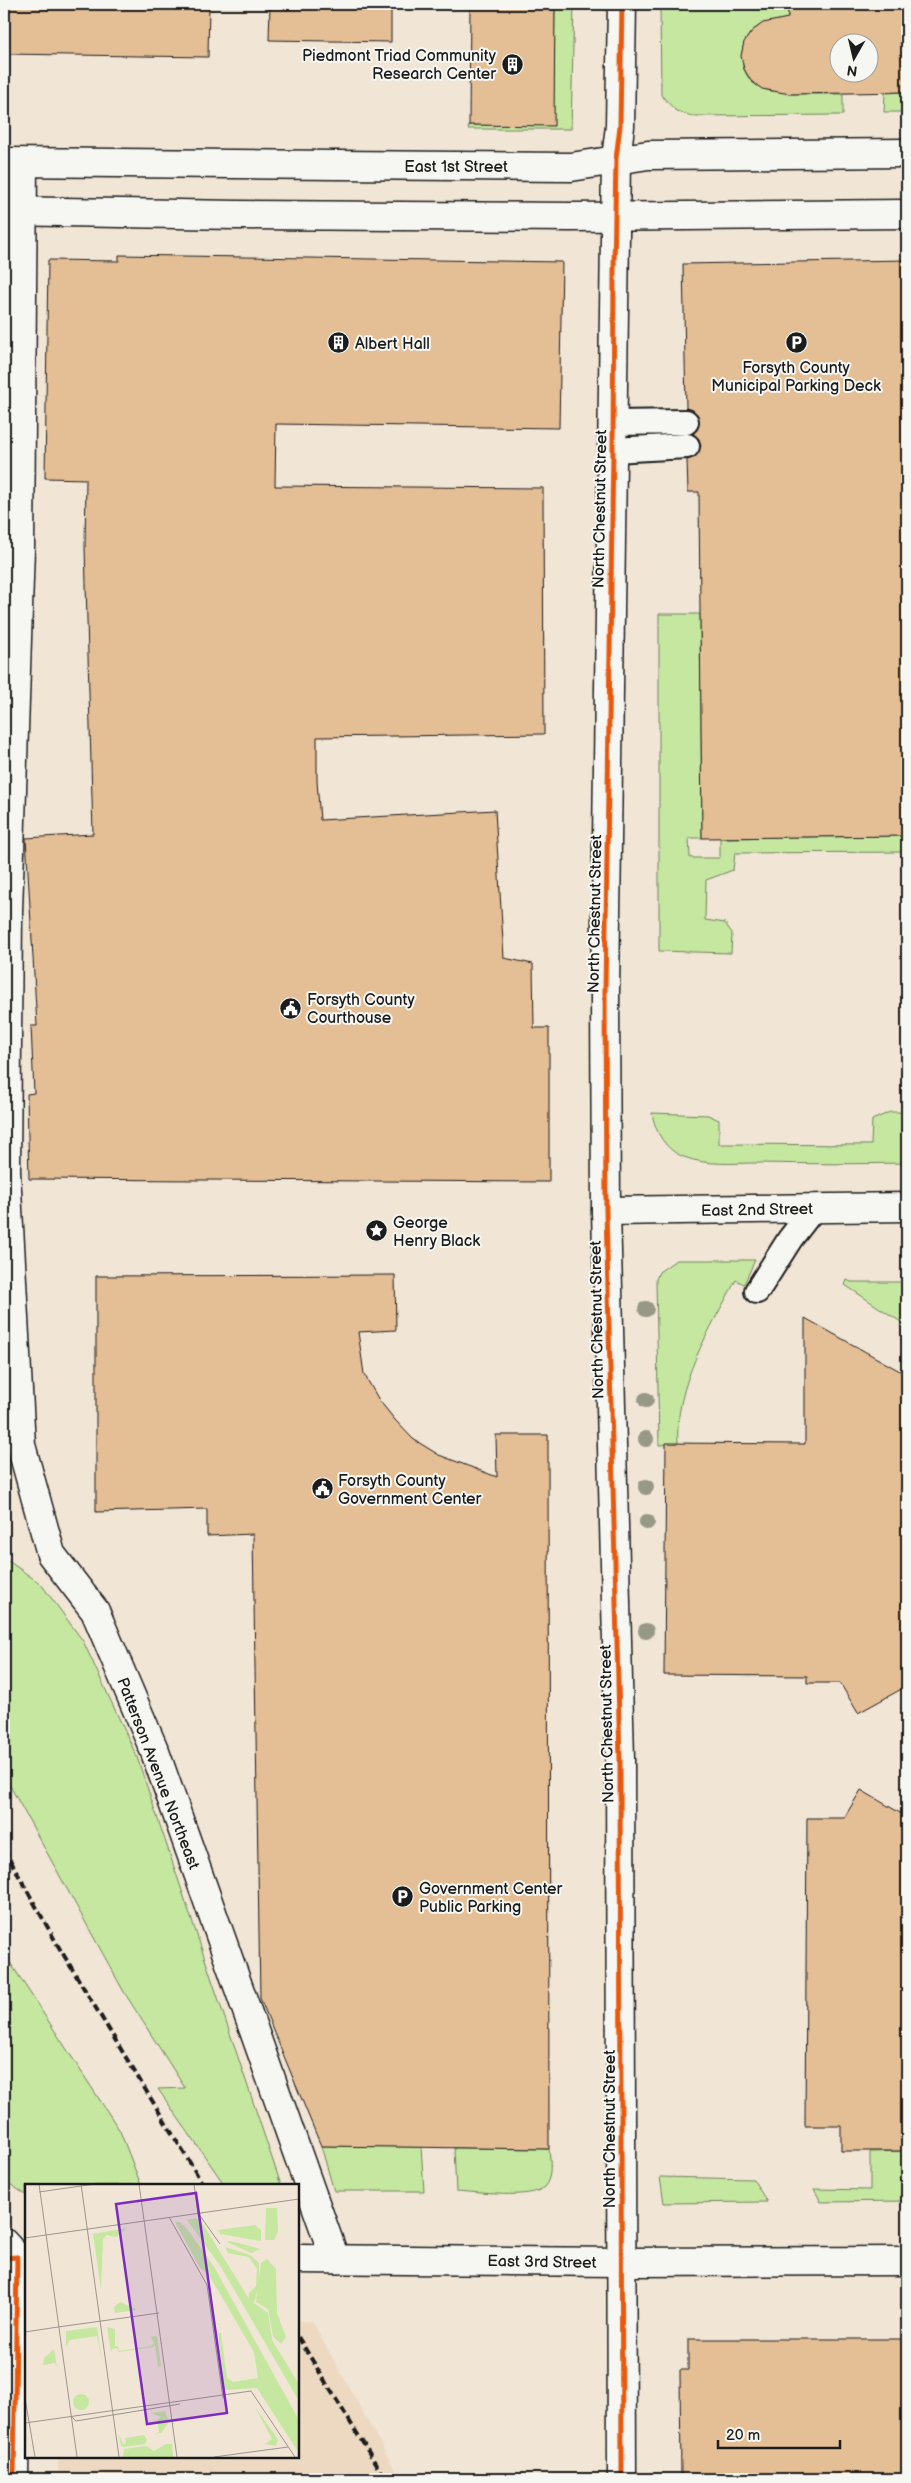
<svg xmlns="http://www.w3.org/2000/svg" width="911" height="2483" font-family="'Balsamiq Sans',sans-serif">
	<rect width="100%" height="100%" fill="#f1e5d6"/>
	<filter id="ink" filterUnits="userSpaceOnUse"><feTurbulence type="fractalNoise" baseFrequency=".02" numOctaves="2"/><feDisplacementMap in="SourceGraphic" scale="10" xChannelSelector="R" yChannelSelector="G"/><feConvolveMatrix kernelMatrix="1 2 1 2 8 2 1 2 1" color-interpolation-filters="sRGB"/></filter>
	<g filter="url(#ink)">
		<polygon fill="#edd9c2" points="298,2321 312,2321 400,2479 58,2479 58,2457 298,2457"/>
		<g fill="#c5e7a0" stroke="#70825e">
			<polygon points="555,4 574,4 571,129 468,129 469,125 553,125"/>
			<path d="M660 4H788V23C780 23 769 21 761 25 735 37 735 79 764 89 773 93 781 91 790 89V94H843V115L692 116 676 111 661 95Z"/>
			<polygon points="907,92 907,112 884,112 885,93"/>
			<polygon points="659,614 700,614 702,838 689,838 690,858 720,858 720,838 907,836 907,852 735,853 733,870 706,880 705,920 725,923 732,933 731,953 659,951"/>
			<path d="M890 1112H907V1163C857 1164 807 1164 757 1163 734 1163 707 1166 684 1157 665 1150 655 1131 652 1113L708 1115 719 1120V1144L871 1145 872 1120Z"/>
			<path d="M676 1260H755L744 1284 736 1280C710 1329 674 1385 678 1444L659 1445 656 1279 659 1272Z"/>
			<polygon points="847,1280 851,1282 907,1282 907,1326 845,1285"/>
			<polygon points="4,1558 41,1584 83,1641 137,1757 281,2185 224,2184 158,2089 185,2088 124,1992 4,1775"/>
			<polygon points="4,1953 120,2131 141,2185 26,2186 26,2195 4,2180"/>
			<polygon points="321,2146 421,2147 424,2191 334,2191"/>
			<path d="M454 2148 549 2149C550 2160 553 2178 544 2187 531 2200 476 2192 456 2191Z"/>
			<polygon points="907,2151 907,2201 821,2202 814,2189 870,2190 870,2152"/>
			<polygon points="660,2177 753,2179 767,2202 664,2203"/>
		</g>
		<g fill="#e4be95" stroke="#1c1c1c" fill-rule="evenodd">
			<polygon points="5,4 209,4 208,57 4,54"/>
			<polygon points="270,4 391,4 391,42 269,40"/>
			<polygon points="470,4 555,4 554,126 469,125"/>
			<path d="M788 4H907V92L790 94 762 89 751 81 744 69 741 56 744 42 752 31 763 23 788 18ZM838 42H868V72H838Z"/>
			<polygon points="119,255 562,262 559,428 276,424 275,486 543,488 544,734 317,737 317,781 320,820 495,810 504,958 533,964 534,1028 549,1028 549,1182 29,1179 27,1094 34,1093 31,1026 37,1026 26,838 93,834 85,548 86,479 45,478 48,260 119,261"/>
			<polygon points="907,260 907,836 702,838 699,492 688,492 687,460 695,457 701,446 699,439 693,434 698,428 698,415 693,410 686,408 683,264"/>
			<polygon points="395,1275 396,1330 358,1332 364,1374 379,1400 395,1420 413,1439 439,1455 497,1477 496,1435 548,1435 549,2149 321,2146 260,1998 253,1534 207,1536 207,1509 96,1512 96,1276"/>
			<polygon points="805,1318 907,1375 907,1686 858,1713 840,1683 807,1683 807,1676 664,1675 666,1443 805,1444"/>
			<polygon points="861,1790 907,1817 907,2151 841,2151 841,2126 805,2126 807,1818 844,1818"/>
			<polygon points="688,2339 907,2339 907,2479 681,2479 680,2370 688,2370"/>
		</g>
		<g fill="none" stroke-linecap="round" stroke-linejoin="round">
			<defs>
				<g id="lane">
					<polyline points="613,423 686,422"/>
					<polyline points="613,450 687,446"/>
					<polyline points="757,1291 790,1239 814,1208"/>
				</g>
				<g id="street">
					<polyline points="616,159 620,126 622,4"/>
					<polyline points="23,163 20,548 8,911 6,1172 21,1445 51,1554 95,1611 155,1752 335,2259"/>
					<polyline points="4,2243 17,2257"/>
				</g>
				<g id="secondary">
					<polyline points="616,159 605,992 606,1211 620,1759 622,2479"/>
					<polyline points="4,162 571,167 648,155 907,153"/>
					<polyline points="4,211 236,215 572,217 907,214"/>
					<polyline points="606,1211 907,1207"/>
					<polyline points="298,2259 621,2262 907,2261"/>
					<polyline points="14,2479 17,2257"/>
				</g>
			</defs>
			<use href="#lane" stroke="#1c1c1c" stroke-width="28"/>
			<use href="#street" stroke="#1c1c1c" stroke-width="31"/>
			<use href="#secondary" stroke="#1c1c1c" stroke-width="31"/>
			<use href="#lane" stroke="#f6f6f2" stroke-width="24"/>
			<use href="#street" stroke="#f6f6f2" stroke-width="28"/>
			<use href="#secondary" stroke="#f6f6f2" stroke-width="28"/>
			<g stroke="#1c1c1c" stroke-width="4" stroke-dasharray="8 4" stroke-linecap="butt">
				<polyline points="4,1849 57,1944 204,2186"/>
				<polyline points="298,2337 385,2479"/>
			</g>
			<defs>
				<g id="cycleway">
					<polyline points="4,2258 17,2257 14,2479"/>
					<polyline points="622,2479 620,1759 606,1211 605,992 613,450 614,269 616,159 620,126 622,4"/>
				</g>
			</defs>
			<use href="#cycleway" stroke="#f6f6f2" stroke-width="8"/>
			<use href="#cycleway" stroke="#e8590c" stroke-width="5"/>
		</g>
		<g fill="#989886">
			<circle cx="646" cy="1309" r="8"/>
			<circle cx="646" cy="1400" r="8"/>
			<circle cx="646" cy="1439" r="8"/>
			<circle cx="646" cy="1487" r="8"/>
			<circle cx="647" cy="1522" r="8"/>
			<circle cx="646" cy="1631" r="8"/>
		</g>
	</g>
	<defs>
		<symbol id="building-disc" viewBox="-11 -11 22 22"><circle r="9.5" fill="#1c1c1c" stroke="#f6f6f2"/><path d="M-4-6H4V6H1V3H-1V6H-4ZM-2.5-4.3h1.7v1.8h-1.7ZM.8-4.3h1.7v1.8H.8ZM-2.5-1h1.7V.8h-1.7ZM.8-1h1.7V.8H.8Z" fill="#fff"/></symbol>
		<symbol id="parking-disc" viewBox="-11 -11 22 22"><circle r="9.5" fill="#1c1c1c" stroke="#f6f6f2"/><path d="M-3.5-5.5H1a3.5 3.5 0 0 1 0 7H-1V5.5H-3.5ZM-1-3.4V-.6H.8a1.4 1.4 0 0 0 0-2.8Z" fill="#fff"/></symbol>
		<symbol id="civic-disc" viewBox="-11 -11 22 22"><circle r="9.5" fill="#1c1c1c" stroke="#f6f6f2"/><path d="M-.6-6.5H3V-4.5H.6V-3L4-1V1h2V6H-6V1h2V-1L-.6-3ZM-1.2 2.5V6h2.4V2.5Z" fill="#fff"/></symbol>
		<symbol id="sight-disc" viewBox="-11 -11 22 22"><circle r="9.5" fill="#1c1c1c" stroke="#f6f6f2"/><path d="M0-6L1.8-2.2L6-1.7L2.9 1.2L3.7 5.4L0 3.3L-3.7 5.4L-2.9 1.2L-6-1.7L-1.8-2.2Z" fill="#fff"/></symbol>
	</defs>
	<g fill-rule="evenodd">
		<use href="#building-disc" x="500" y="52" width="25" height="25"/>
		<use href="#building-disc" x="326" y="330" width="25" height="25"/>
		<use href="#parking-disc" x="784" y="330" width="25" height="25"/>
		<use href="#civic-disc" x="278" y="996" width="25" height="25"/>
		<use href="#sight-disc" x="364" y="1218" width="25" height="25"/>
		<use href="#civic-disc" x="310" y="1476" width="25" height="25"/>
		<use href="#parking-disc" x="390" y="1884" width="25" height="25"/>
	</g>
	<g text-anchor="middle" stroke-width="4" stroke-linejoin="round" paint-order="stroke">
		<g font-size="16" fill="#1c1c1c" stroke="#f6f6f2" text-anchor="start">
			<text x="496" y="61" text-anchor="end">Piedmont Triad Community<tspan x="496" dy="18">Research Center</tspan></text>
			<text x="355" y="349">Albert Hall</text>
			<text x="796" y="373" text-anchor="middle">Forsyth County<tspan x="796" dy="18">Municipal Parking Deck</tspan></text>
			<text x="307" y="1005">Forsyth County<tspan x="307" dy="18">Courthouse</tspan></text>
			<text x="393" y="1228">George<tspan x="393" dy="18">Henry Black</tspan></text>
			<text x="338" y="1486">Forsyth County<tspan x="338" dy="18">Government Center</tspan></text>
			<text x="419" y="1894">Government Center<tspan x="419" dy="18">Public Parking</tspan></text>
		</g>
		<g font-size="16" fill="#1c1c1c" stroke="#f6f6f2">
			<text x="456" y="172">East 1st Street</text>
			<text transform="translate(599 509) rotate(-89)" y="6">North Chestnut Street</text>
			<text transform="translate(594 914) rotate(-89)" y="6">North Chestnut Street</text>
			<text transform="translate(757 1209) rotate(-1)" y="6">East 2nd Street</text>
			<text transform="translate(596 1320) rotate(-91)" y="6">North Chestnut Street</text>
			<text transform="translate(606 1724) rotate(-91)" y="6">North Chestnut Street</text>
			<text transform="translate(159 1773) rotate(69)" y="6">Patterson Avenue Northeast</text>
			<text transform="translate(609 2129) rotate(-90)" y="6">North Chestnut Street</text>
			<text transform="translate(542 2261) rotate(1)" y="6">East 3rd Street</text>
		</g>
	</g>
	<g transform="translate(25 2184)">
		<rect width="274" height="274" fill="#f1e5d6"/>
		<path d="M241 24H252L253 48 249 56H240ZM170 34 176 37 224 115V109L231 102 232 85 224 73 203 69 200 63 225 71 234 79V101L229 119 243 129 247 156 274 200V217L196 83 162 36ZM150 38H155L162 45 188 81 274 236V269L232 204 200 206 193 149H196L202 194 208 198 233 194 229 168 184 91 175 84ZM230 41 236 46V57L195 50 193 46ZM102 44 91 53 82 51 78 55 76 106 68 50ZM204 57 214 59 235 65 226 69 202 58ZM242 75 251 85 252 129 261 153 256 160 248 152 243 125 231 118 236 79ZM95 118 111 125V126L90 129 89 123ZM72 143 77 177 72 152 45 156 41 162V147ZM82 143 90 145V162H93L94 167 126 162 129 159 126 153 132 152 136 182 133 183 130 161 128 163 94 168 92 164 87 165 86 168ZM29 165 32 184 30 179 18 181 19 174ZM48 218a8 8 0 1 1 16 0a8 8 0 1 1-16 0ZM230 223 253 255 251 262 240 260 247 255ZM140 227 144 238 136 249 129 250 134 248 132 236 136 233 126 229ZM94 250 98 260 101 259 100 254 119 251 122 256 120 260 99 263 96 262ZM141 260H147L148 273H98L99 265 121 262 129 267Z" fill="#c5e7a0"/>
		<path fill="none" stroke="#9c958c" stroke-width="1" d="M14 0 52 273M56 0 94 273M114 0 152 273M169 0 173 29M14 8 70 0M173 29 195 60M144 33 182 101 198 214M0 54 274 15M33 143 134 129M0 148 33 143M0 214 10 273M46 232 51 237 155 220M0 239 226 207 270 273M189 273 263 263"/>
		<path fill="#7b2cbf" fill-opacity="0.15" stroke="#7b2cbf" stroke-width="2.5" d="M171 9 202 229 122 240 91 20Z"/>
		<rect width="274" height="274" fill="none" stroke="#1c1c1c" stroke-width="2.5"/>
	</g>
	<rect width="911" height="2483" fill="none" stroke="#f6f6f2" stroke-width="20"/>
	<rect x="10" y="10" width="891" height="2463" fill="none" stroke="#1c1c1c" stroke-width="2" filter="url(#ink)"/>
	<g transform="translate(854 58) rotate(188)"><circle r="24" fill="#f6f6f2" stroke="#9f9f9c"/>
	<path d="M0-4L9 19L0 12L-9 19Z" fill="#1c1c1c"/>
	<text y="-8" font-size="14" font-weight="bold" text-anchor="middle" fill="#1c1c1c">N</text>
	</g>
	<path d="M718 2440v8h122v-8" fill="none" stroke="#1c1c1c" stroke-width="2.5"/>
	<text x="726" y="2440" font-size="15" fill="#1c1c1c" stroke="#f6f6f2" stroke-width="4" paint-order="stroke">20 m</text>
</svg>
